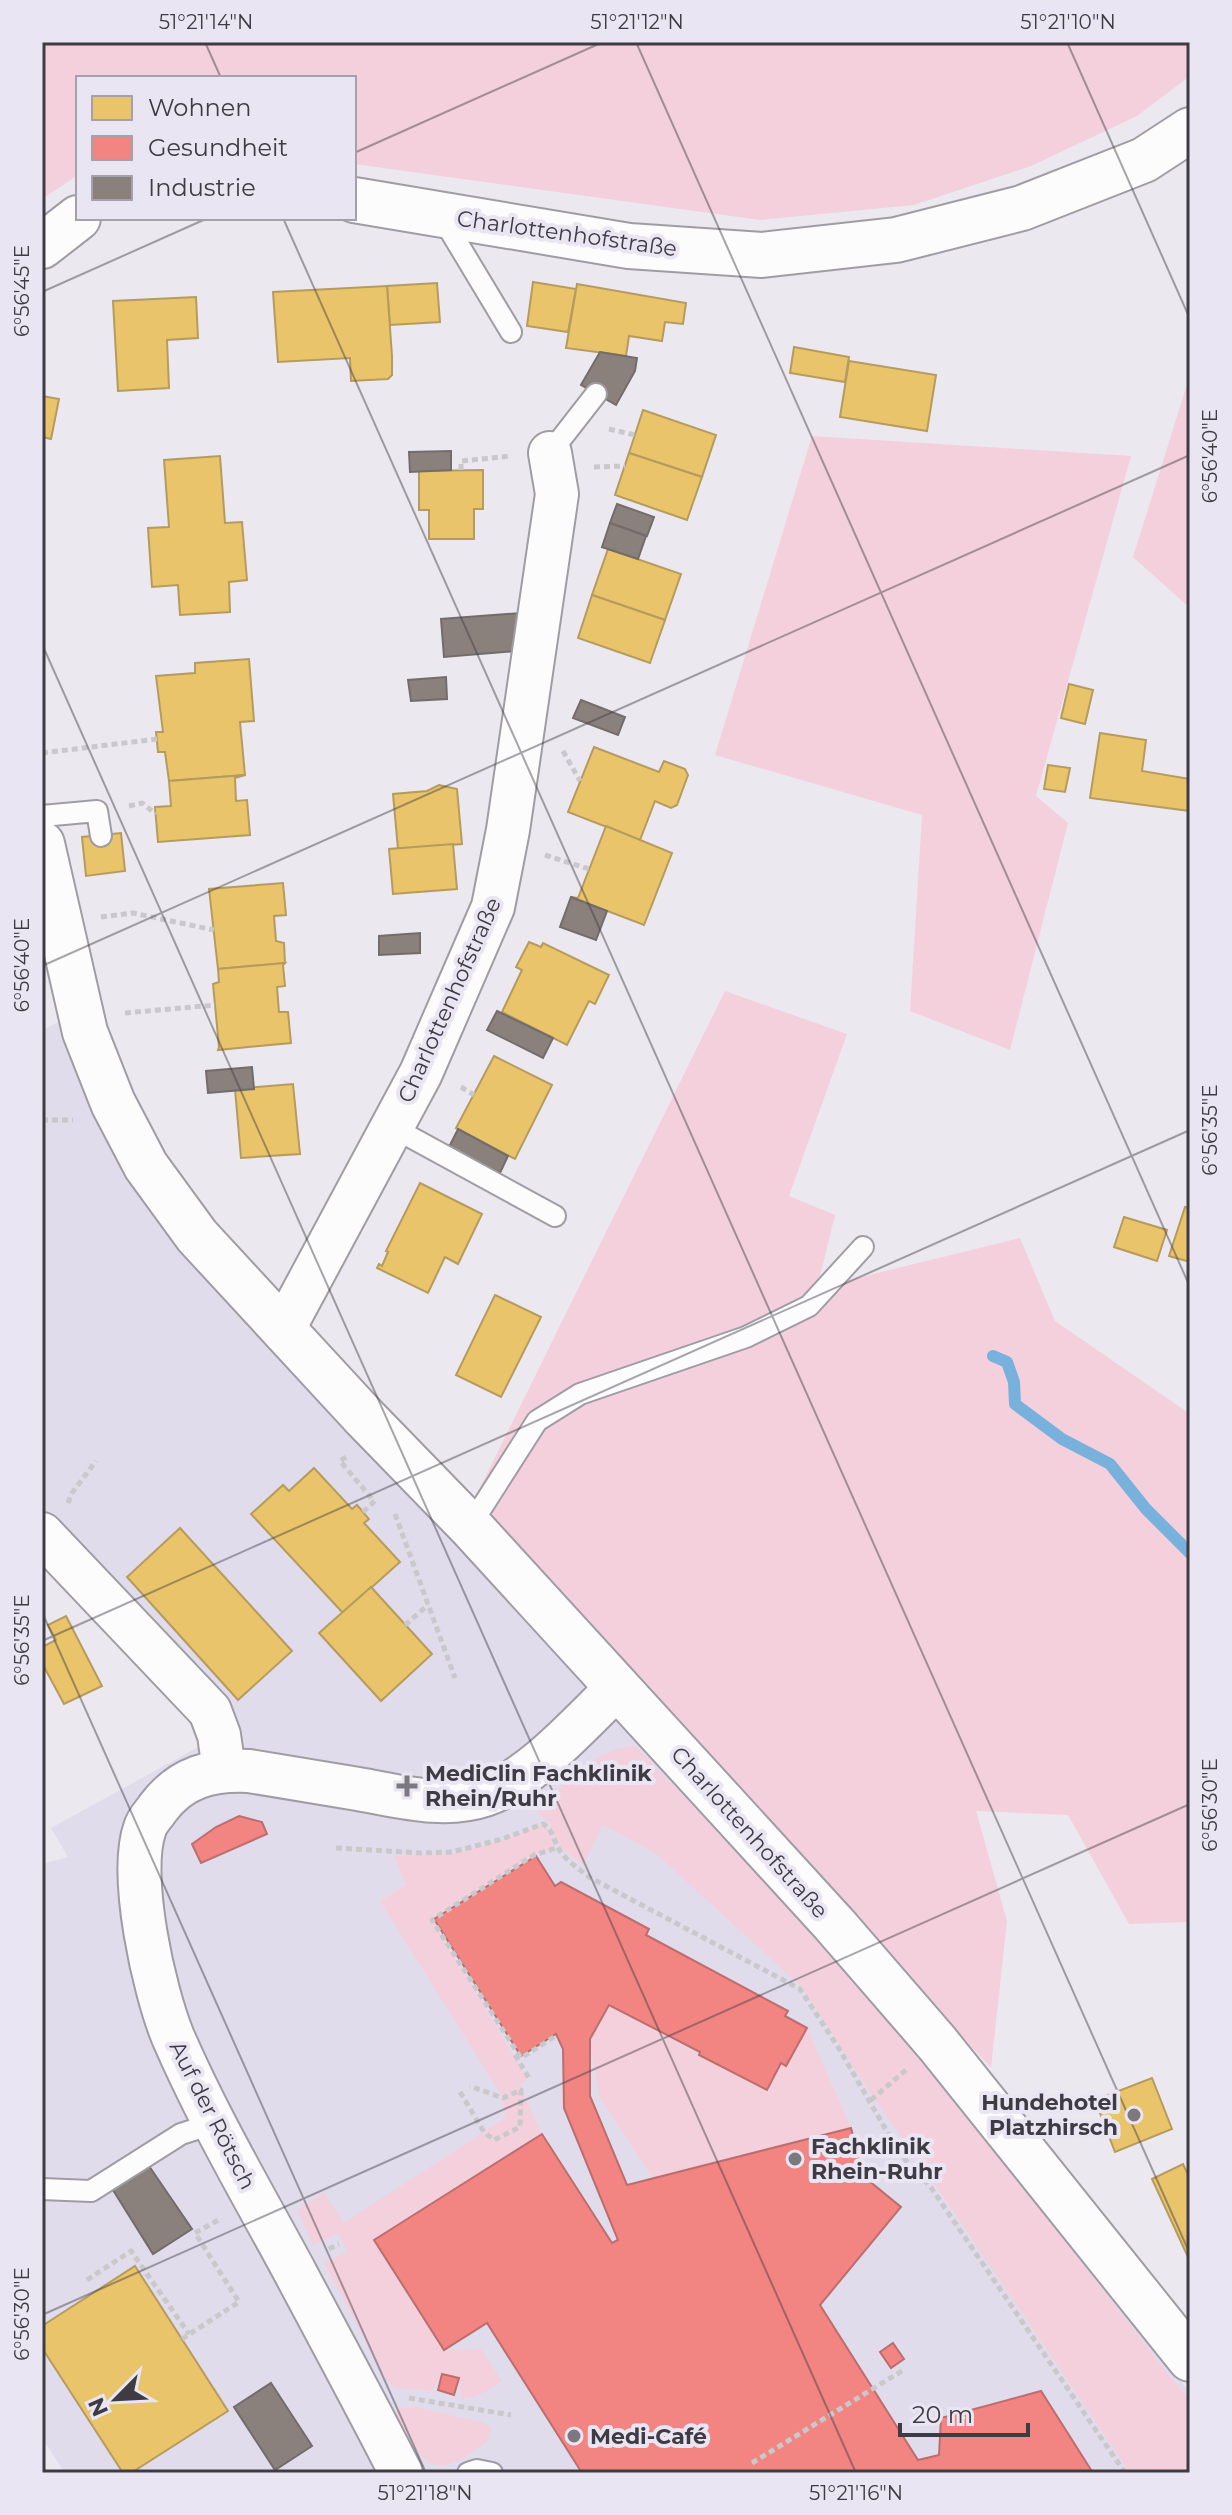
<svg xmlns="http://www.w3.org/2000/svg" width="1232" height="2515" font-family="Montserrat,sans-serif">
	<rect width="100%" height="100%" fill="#ebe8f0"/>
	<polygon fill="#e1dceb" points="58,1022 95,1111 460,1539 926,2057 1144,2332 1190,2393 1190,2473 65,2473 42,2438 42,1864 68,1857 51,1828 202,1745 212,1703 42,1524 42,1030"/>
	<g fill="#f4d0dc">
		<polygon points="42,42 1190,42 1190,76 1137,116 1031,166 914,205 760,220 354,164 354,78 78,78 78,175 42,199"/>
		<polygon points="1190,375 1190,608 1133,557"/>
		<polygon points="812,436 1131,456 1036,796 1068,823 1010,1050 910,1011 922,815 715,755"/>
		<polygon points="725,991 847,1034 789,1196 835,1215 817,1288 1020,1238 1055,1321 1190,1414 1190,1922 1129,1924 1068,1815 976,1811 1007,1921 991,2068 473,1502"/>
		<path d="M636 1746 822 1942 995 2151 1190 2402V2473H1130L932 2180 873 2097 802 1987 654 1852 603 1825 583 1865 561 1848 549 1824 536 1810C566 1783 594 1748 636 1746Z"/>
		<path d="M539 1825 548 1828 555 1847 534 1855 431 1919 528 2079 519 2085 542 2134 375 2240 444 2350 481 2349 502 2381C490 2390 477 2398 461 2399L459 2378 442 2374 432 2391 395 2388 387 2381 324 2263 347 2252 338 2233 313 2245 297 2210 324 2193 344 2223 505 2118 503 2098 380 1901 406 1885 394 1856 452 1854 503 1840Z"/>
		<polygon points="609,2005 767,2090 781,2063 787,2065 807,2028 851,2128 653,2179 599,2096 590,2039"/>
		<path d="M417 2407 484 2423 491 2428 488 2440C435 2485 423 2467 396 2413L400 2408Z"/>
	</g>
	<g fill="#e9c46a" stroke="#b69b5e" stroke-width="2">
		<polygon points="533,282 576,289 568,332 527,326"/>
		<polygon points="437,283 440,322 390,325 387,286"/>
		<polygon points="577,284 686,303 683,324 665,322 662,341 629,336 626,356 566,348"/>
		<polygon points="387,286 392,356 392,375 388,379 351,381 350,358 278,362 273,292"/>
		<polygon points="196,297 198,338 167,340 169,388 118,391 113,301"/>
		<polygon points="794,347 849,357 845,382 790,373"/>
		<polygon points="849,361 936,375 927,431 840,417"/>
		<polygon points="42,396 59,399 51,439 42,437"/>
		<polygon points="643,410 716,435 702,477 629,453"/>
		<polygon points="629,453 702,477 687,520 615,495"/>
		<polygon points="220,456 225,523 242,522 247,580 229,582 230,612 180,615 178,585 152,587 148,528 169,527 164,460"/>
		<polygon points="483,470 483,509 474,509 474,539 429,539 429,510 419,510 419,471"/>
		<polygon points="608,549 681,574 665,620 592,595"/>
		<polygon points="592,595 665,620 650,663 578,638"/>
		<polygon points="249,659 254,721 240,722 245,775 169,781 165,752 158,752 156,732 163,732 156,676 195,673 195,663"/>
		<polygon points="1069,684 1093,690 1085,724 1061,718"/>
		<polygon points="1100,733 1146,740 1142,771 1190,779 1190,811 1090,798"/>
		<polygon points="594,747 659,772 664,761 685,769 688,775 677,805 671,808 655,801 640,840 568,812"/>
		<polygon points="1048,765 1070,768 1065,792 1044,789"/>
		<polygon points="245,775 235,778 236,801 247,800 250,835 158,842 155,807 171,806 169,781"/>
		<polygon points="439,785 457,789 462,844 398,849 393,794 427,791"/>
		<polygon points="606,826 672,853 644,925 571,897 578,898"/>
		<polygon points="121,833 125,871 86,876 82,837"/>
		<polygon points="453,844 457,889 393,894 389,849"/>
		<polygon points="283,883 286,915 274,916 276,941 284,943 285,963 218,969 209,889"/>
		<polygon points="529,942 541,947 543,943 609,975 595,1004 589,1001 567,1045 502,1012 522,970 516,967"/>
		<polygon points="285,963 283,965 285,986 277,987 279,1012 288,1012 291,1043 218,1050 219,1047 213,984 219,982 218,969"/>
		<polygon points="494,1056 552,1085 515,1159 456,1128"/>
		<polygon points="293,1084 300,1154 241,1158 235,1089"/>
		<polygon points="420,1183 482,1214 458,1264 445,1257 428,1293 377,1268 379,1264 382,1266 388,1252 386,1251"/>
		<polygon points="1185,1207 1190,1209 1190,1262 1169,1256"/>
		<polygon points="1124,1217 1167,1230 1157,1261 1114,1247"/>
		<polygon points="495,1295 541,1317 501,1397 456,1375"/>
		<polygon points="314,1468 352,1509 357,1505 369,1519 364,1523 400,1562 343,1613 251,1514 283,1485 289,1491"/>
		<polygon points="180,1528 292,1651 238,1700 127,1577"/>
		<polygon points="371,1587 432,1654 381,1701 319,1633"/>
		<polygon points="66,1616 102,1686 64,1704 42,1663 42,1647 56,1640 48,1625"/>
		<polygon points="1152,2078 1172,2129 1115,2152 1095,2100"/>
		<polygon points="1183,2164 1190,2179 1188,2257 1152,2179"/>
		<polygon points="135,2266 228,2411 131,2473 123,2473 42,2348 42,2326"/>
	</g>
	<g fill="#f28482" stroke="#bc6e6f" stroke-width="2">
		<polygon points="239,1816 262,1822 267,1834 201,1863 192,1844 216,1827"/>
		<polygon points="536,1856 555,1886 561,1882 649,1929 646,1935 788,2011 785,2016 807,2028 786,2066 781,2063 767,2090 699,2055 700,2052 609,2005 590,2039 590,2096 627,2185 851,2128 862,2170 868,2180 901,2207 820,2305 918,2460 939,2455 941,2418 1041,2391 1093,2473 582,2473 487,2323 444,2350 374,2240 542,2134 612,2243 618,2240 564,2108 563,2049 556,2034 521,2056 434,1919"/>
		<polygon points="893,2343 904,2359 891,2368 880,2352"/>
		<polygon points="442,2374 459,2378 454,2395 438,2390"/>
	</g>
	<g fill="#8a817c" stroke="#736c6b" stroke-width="2">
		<polygon points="600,352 637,358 635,371 616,405 581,385"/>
		<polygon points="451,451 451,470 410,472 409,452"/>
		<polygon points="617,504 654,517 647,536 610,523"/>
		<polygon points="610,523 646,536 638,559 602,547"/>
		<polygon points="521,613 517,651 444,657 441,619"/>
		<polygon points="446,677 447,699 411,701 408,680"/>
		<polygon points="581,700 625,717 618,735 573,718"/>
		<polygon points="571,897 607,911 596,940 560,927"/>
		<polygon points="420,933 420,953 379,955 379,936"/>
		<polygon points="497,1011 553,1038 543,1058 487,1030"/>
		<polygon points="252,1067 254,1089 208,1093 206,1071"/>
		<polygon points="458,1129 508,1156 500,1173 449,1147"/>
		<polygon points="149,2166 192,2229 153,2254 113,2190"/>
		<polygon points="271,2383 312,2446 275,2470 234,2407"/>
	</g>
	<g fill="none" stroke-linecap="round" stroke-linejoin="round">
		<polyline stroke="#77b1dc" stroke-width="12" points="993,1356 1007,1362 1014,1382 1015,1404 1062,1439 1110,1464 1146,1509 1190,1553"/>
		<defs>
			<g id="service">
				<polyline points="443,219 511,332"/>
				<polyline points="550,453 596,394"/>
				<polyline points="42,816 97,811 101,836"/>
				<polyline points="392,1127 555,1216"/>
				<polyline points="470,1526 537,1421 580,1394 746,1337 809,1306 863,1247"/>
				<polyline points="42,2189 91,2191 181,2134 215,2123"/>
				<polyline points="468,2473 477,2470 492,2473"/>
			</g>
			<g id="minor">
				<polyline points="283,1330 421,1073 493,907 508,830 557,494 550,453"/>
				<polyline points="42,1534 210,1711 219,1735 224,1770"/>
				<path d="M401 2473C367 2406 331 2340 296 2274 254 2196 208 2118 173 2037 154 1991 128 1875 145 1828 147 1821 154 1814 158 1808 181 1777 212 1769 249 1771 285 1777 321 1783 358 1789 399 1796 444 1809 485 1795 532 1779 582 1721 618 1687"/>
			</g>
			<g id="secondary">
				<polyline points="354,200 629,246 762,255 896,240 1022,208 1144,160 1190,130"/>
				<polyline points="42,246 78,218"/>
				<polyline points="42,844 85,1032 113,1103 146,1166 197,1236 365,1418 470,1526 834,1924 937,2043 1190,2359"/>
			</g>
		</defs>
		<use href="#service" stroke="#9f9da3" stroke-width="24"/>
		<use href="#minor" stroke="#9f9da3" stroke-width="46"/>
		<use href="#secondary" stroke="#9f9da3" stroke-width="48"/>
		<g stroke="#c9c8cb" stroke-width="5" stroke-dasharray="6 4" stroke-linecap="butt">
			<polyline points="609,429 635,435"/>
			<polyline points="594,467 625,466"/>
			<polyline points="461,470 461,461 511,456"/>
			<polyline points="563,751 580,781"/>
			<polyline points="42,753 157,739"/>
			<polyline points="129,806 142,803 156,814"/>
			<polyline points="545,855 589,869"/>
			<polyline points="101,917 133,913 214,930"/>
			<polyline points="125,1013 215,1005"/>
			<polyline points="461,1087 474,1095"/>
			<polyline points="42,1120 73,1120"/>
			<polyline points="346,1457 340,1461 374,1501"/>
			<polyline points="68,1503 72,1493 96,1461"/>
			<polyline points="363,1512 377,1499"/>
			<polyline points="395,1514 455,1678"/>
			<polyline points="405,1625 428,1605"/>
			<path d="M336 1848 421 1853 452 1852 502 1839 543 1824C554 1830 553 1841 560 1851 567 1861 579 1869 589 1877L800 1989 838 2047 900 2154 930 2186 1125 2473"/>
			<polyline points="554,2037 521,2058 432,1920 534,1855 557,1848"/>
			<polyline points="515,2055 529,2078"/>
			<polyline points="460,2092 484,2132 494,2140 520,2127 521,2090 503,2098 470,2086"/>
			<polyline points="871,2100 906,2070"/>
			<polyline points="329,2249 339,2244"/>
			<polyline points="87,2280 131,2251 189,2334"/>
			<polyline points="182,2339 239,2302 195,2233 220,2219"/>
			<polyline points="409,2398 511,2415"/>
			<polyline points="752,2463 905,2369"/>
		</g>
		<use href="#service" stroke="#fcfcfd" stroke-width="20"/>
		<use href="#minor" stroke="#fcfcfd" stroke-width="42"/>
		<use href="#secondary" stroke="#fcfcfd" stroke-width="44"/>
	</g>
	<path fill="none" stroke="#3e3c42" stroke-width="2" stroke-opacity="0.45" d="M205 42 221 78M636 42 1190 1287M1067 42 1190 319M354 153 603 42M283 218 1190 2254M42 292 208 218M42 644 856 2473M42 966 1190 455M42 1612 426 2473M42 1641 1190 1130M42 2315 1190 1804"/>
	<g fill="#7b787f" stroke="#eae5f3" stroke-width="3">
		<path d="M403 1774h8v8h8v8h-8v8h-8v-8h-8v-8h8z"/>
		<circle cx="1134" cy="2115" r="8"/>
		<circle cx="795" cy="2159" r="8"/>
		<circle cx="574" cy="2436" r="8"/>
	</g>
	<g text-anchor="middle" stroke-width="8" stroke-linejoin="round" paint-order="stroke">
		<g font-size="22" fill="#3e3c42" stroke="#eae5f3">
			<text transform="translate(567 233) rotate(8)" y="8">Charlottenhofstraße</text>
			<text transform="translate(449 1000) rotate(-66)" y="8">Charlottenhofstraße</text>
			<text transform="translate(750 1832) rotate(48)" y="8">Charlottenhofstraße</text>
			<text transform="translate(213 2115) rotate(63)" y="8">Auf der Rötsch</text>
		</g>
		<g font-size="22" font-weight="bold" fill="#3e3c42" stroke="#eae5f3" text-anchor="start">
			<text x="425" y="1781">MediClin Fachklinik<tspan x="425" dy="25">Rhein/Ruhr</tspan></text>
			<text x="1118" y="2110" text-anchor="end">Hundehotel<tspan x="1118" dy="25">Platzhirsch</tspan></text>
			<text x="811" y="2154">Fachklinik<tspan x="811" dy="25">Rhein-Ruhr</tspan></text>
			<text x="590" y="2444">Medi-Café</text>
		</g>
	</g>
	<rect width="1232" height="2515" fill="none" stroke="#eae5f3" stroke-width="88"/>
	<rect x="76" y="76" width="280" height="144" fill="#eae5f3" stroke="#a5a1ac" stroke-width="2"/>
	<rect x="92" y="96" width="40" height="24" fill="#e9c46a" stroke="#a5a1ac" stroke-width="2"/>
	<text x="148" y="116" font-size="24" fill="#3e3c42">Wohnen</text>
	<rect x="92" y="136" width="40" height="24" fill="#f28482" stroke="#a5a1ac" stroke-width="2"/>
	<text x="148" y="156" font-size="24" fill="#3e3c42">Gesundheit</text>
	<rect x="92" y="176" width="40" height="24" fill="#8a817c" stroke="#a5a1ac" stroke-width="2"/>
	<text x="148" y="196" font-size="24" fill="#3e3c42">Industrie</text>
	<g transform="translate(116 2399) rotate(246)" stroke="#eae5f3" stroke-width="6" paint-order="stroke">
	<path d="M0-6L14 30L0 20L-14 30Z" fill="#3e3c42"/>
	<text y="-12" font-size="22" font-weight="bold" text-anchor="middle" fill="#3e3c42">N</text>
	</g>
	<path d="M900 2423v12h128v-12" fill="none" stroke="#3e3c42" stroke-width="4"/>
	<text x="912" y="2423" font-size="24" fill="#3e3c42" stroke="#eae5f3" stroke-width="6" paint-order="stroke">20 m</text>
	<rect x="44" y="44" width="1144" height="2427" fill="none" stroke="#3e3c42" stroke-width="3"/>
	<g font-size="20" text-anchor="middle" fill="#3e3c42">
		<text x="206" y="29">51°21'14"N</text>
		<text x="637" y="29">51°21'12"N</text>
		<text x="1068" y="29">51°21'10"N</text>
		<text transform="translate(22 291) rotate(-90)" y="7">6°56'45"E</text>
		<text transform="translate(1210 456) rotate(-90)" y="7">6°56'40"E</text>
		<text transform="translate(22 965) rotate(-90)" y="7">6°56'40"E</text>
		<text transform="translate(1210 1130) rotate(-90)" y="7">6°56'35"E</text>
		<text transform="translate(22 1640) rotate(-90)" y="7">6°56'35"E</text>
		<text transform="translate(1210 1805) rotate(-90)" y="7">6°56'30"E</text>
		<text transform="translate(22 2314) rotate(-90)" y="7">6°56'30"E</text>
		<text x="425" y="2500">51°21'18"N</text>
		<text x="856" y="2500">51°21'16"N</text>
	</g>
</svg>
